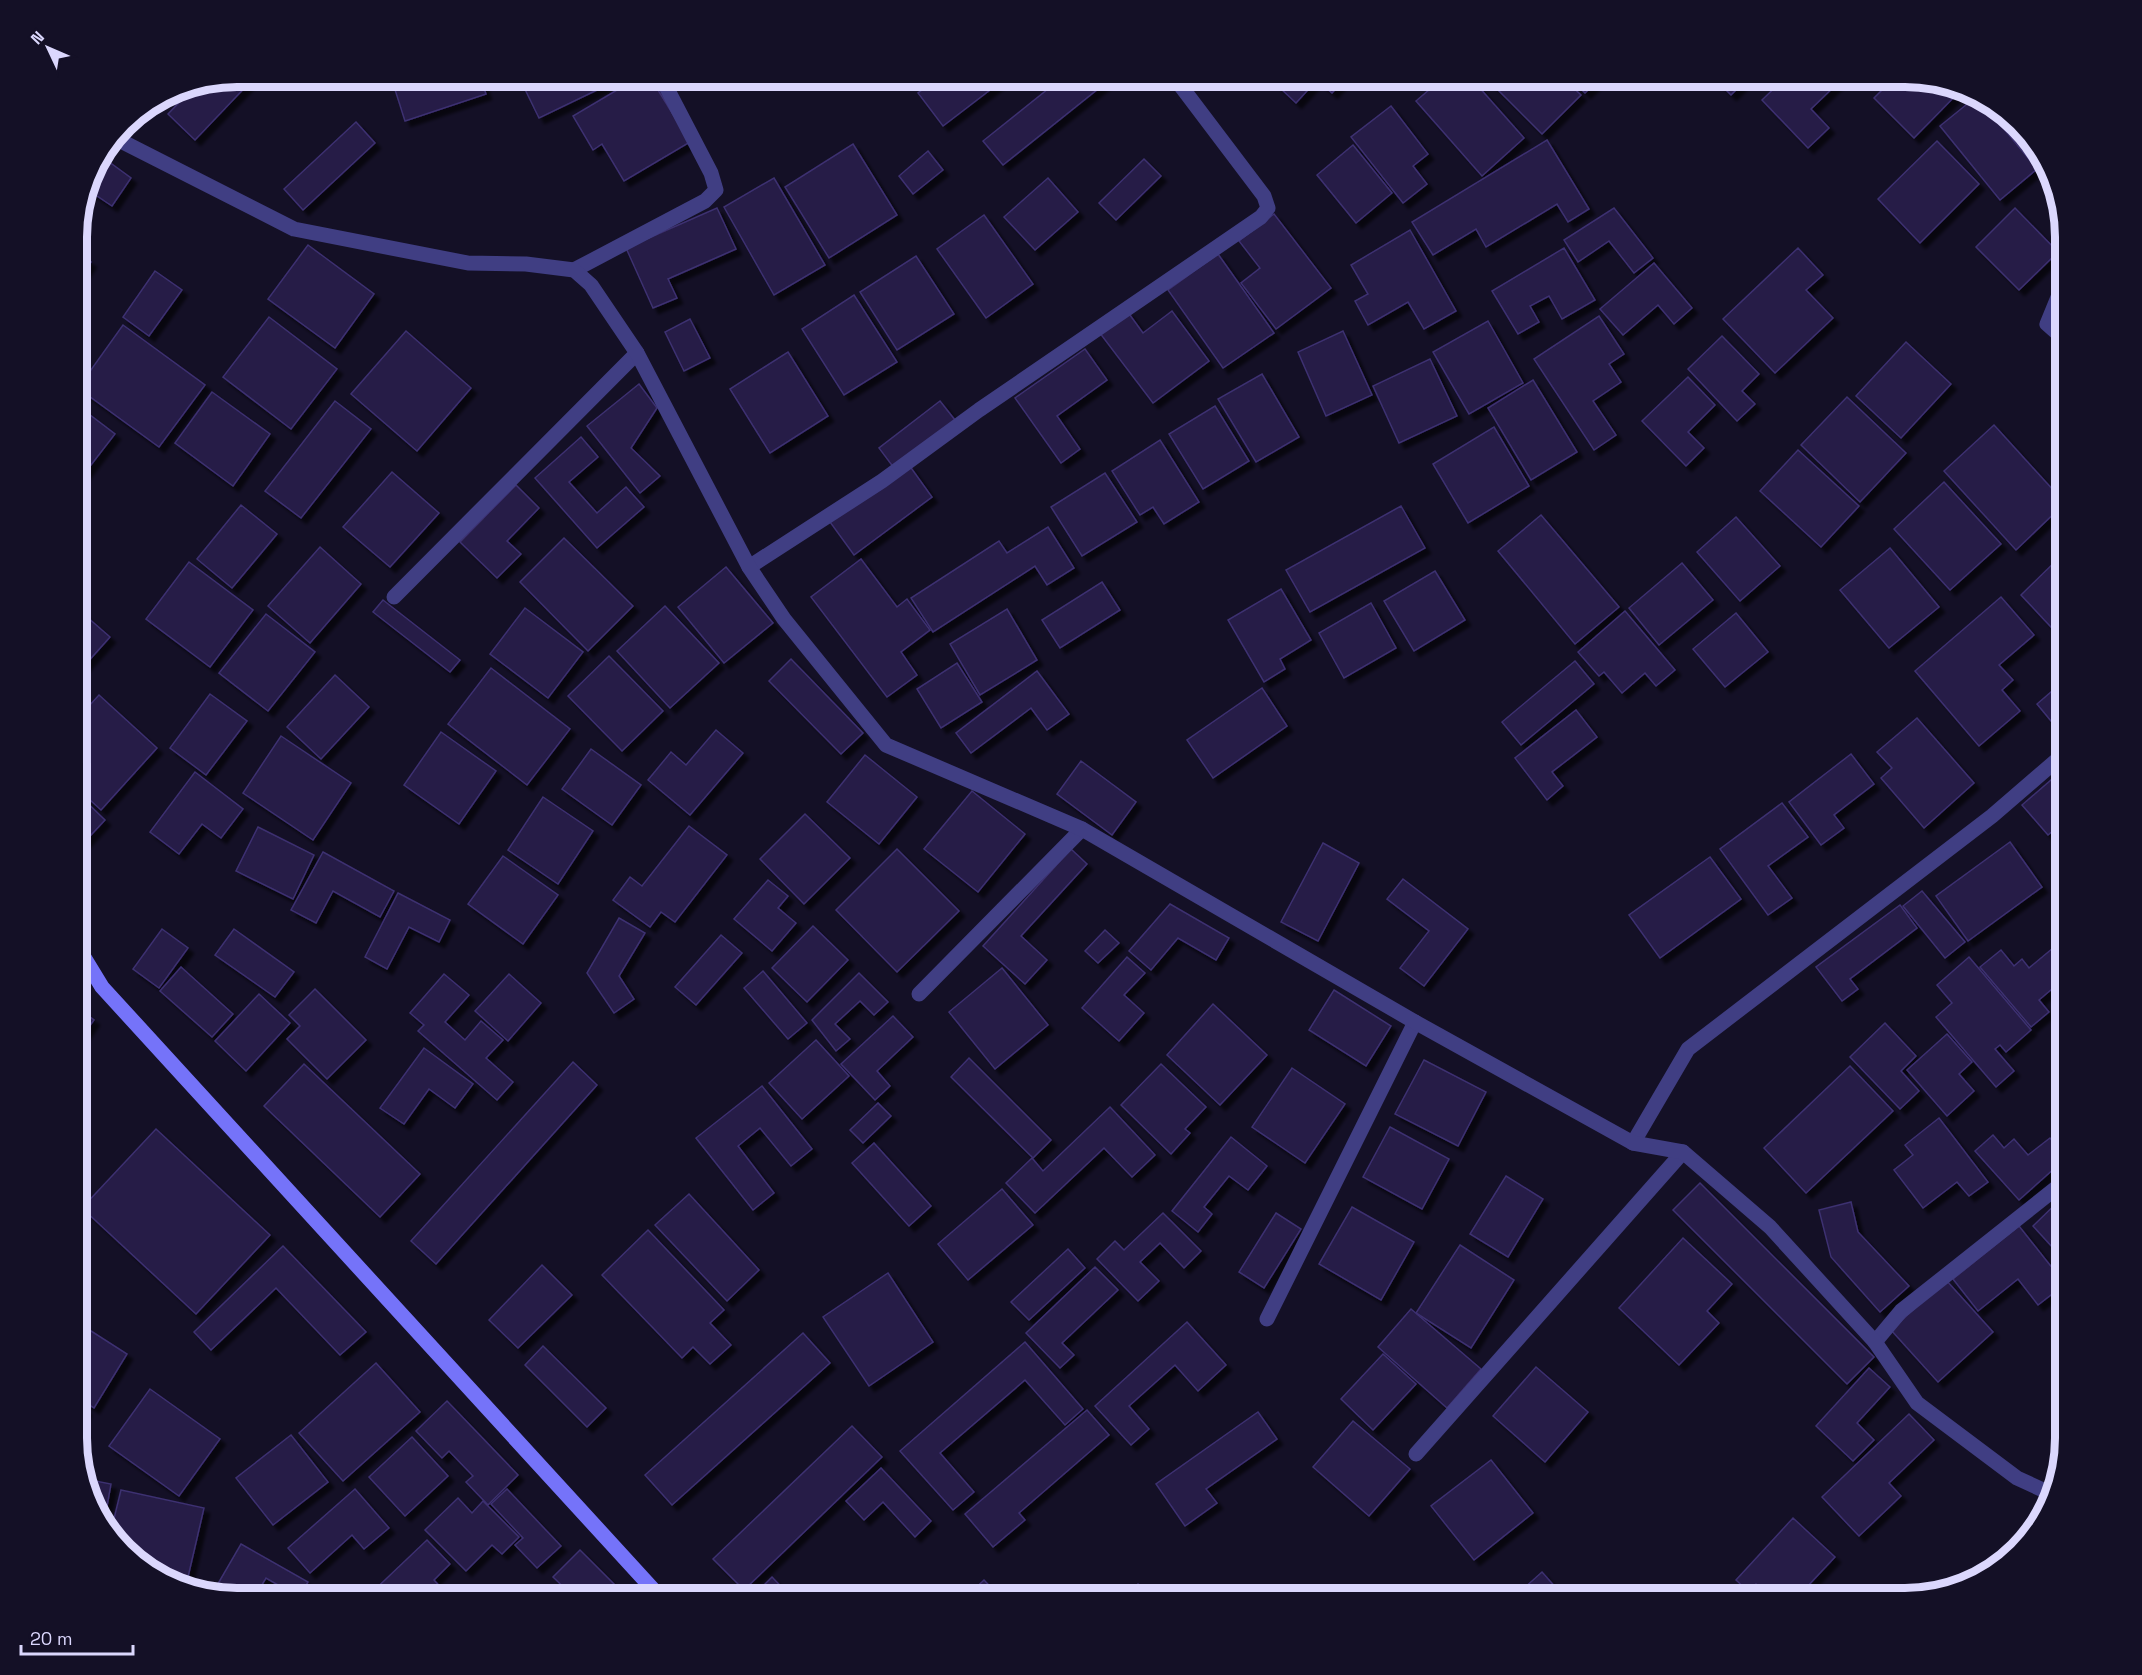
<svg xmlns="http://www.w3.org/2000/svg" width="2142" height="1675" font-family="'Space Grotesk',sans-serif">
	<defs>
		<filter id="shadow"><feDropShadow dx="5.5" dy="5.5" stdDeviation="1.5" flood-color="#0009"/></filter>
	</defs>
	<rect width="100%" height="100%" fill="#141026"/>
	<g fill="#251d46" stroke="#3d3071" stroke-width="1.5" filter="url(#shadow)">
		<polygon points="237,76 255,77 195,140 168,114 197,84"/>
		<polygon points="391,77 480,77 486,94 405,121"/>
		<polygon points="519,77 624,77 539,118"/>
		<polygon points="639,77 650,77 690,142 624,181 602,144 593,150 573,116"/>
		<polygon points="939,77 1007,77 943,126 918,93"/>
		<polygon points="1063,77 1113,77 1003,165 983,141"/>
		<polygon points="1283,77 1347,77 1332,93 1317,80 1296,103 1276,84"/>
		<polygon points="1444,77 1470,77 1524,138 1482,176 1416,101"/>
		<polygon points="1485,77 1562,77 1581,95 1542,134"/>
		<polygon points="1569,77 1602,77 1585,93"/>
		<polygon points="1713,77 1749,77 1731,95"/>
		<polygon points="1786,77 1842,77 1843,78 1811,109 1829,128 1808,148 1762,100"/>
		<polygon points="1895,77 1957,85 1963,88 1914,138 1874,98"/>
		<polygon points="1977,96 2037,169 2000,200 1940,126"/>
		<polygon points="1391,106 1428,154 1413,166 1427,184 1403,203 1351,137"/>
		<polygon points="356,122 375,143 303,210 284,189"/>
		<polygon points="1547,140 1589,209 1568,222 1557,204 1486,247 1476,229 1433,255 1412,222"/>
		<polygon points="1937,141 1979,184 1920,243 1878,199"/>
		<polygon points="853,144 897,215 829,258 785,187"/>
		<polygon points="1353,145 1392,193 1356,223 1317,175"/>
		<polygon points="928,151 943,170 913,194 899,176"/>
		<polygon points="101,156 131,178 112,206 91,192 83,203 93,166"/>
		<polygon points="1144,159 1161,176 1116,220 1099,203"/>
		<polygon points="774,178 825,265 774,295 724,207"/>
		<polygon points="1048,178 1078,212 1035,250 1004,217"/>
		<polygon points="717,208 736,249 668,279 677,298 653,308 626,248"/>
		<polygon points="1614,208 1653,258 1634,273 1609,241 1578,262 1564,240"/>
		<polygon points="2015,208 2058,252 2019,290 1976,247"/>
		<polygon points="1274,214 1331,288 1276,329 1241,283 1260,268 1239,241"/>
		<polygon points="984,215 1033,284 986,318 937,249"/>
		<polygon points="1410,230 1456,311 1424,329 1408,302 1368,325 1355,301 1368,294 1351,265"/>
		<polygon points="308,245 374,294 335,348 268,299"/>
		<polygon points="1564,248 1595,300 1562,319 1549,296 1530,306 1539,322 1518,334 1492,291"/>
		<polygon points="1798,248 1823,275 1806,290 1833,318 1775,373 1723,319"/>
		<polygon points="77,253 91,262 78,281 77,280"/>
		<polygon points="1218,254 1274,333 1223,368 1168,290"/>
		<polygon points="916,256 954,314 897,350 860,292"/>
		<polygon points="1654,263 1692,308 1674,324 1658,305 1623,335 1600,309"/>
		<polygon points="155,271 182,290 149,336 123,317"/>
		<polygon points="854,295 897,362 844,395 802,329"/>
		<polygon points="1127,311 1143,333 1172,311 1209,361 1153,403 1099,332"/>
		<polygon points="1599,316 1624,354 1609,364 1621,382 1593,401 1616,435 1594,450 1534,359"/>
		<polygon points="269,317 337,369 291,429 223,377"/>
		<polygon points="690,319 710,358 684,371 665,332"/>
		<polygon points="1488,321 1523,383 1469,414 1433,352"/>
		<polygon points="123,325 205,385 159,447 78,388"/>
		<polygon points="406,331 471,388 417,451 351,394"/>
		<polygon points="1343,331 1372,395 1326,416 1298,352"/>
		<polygon points="1722,336 1759,374 1742,391 1755,404 1737,421 1688,369"/>
		<polygon points="1906,342 1951,384 1901,438 1856,396"/>
		<polygon points="1085,349 1107,380 1057,416 1080,449 1061,463 1015,398"/>
		<polygon points="788,352 828,416 770,453 730,389"/>
		<polygon points="1430,359 1457,416 1399,443 1373,386"/>
		<polygon points="1262,374 1299,437 1256,462 1218,399"/>
		<polygon points="1688,377 1715,405 1688,432 1704,448 1686,466 1642,421"/>
		<polygon points="1533,380 1577,452 1531,480 1488,408"/>
		<polygon points="639,384 657,408 631,448 660,476 640,493 587,426"/>
		<polygon points="212,392 270,434 233,486 175,443"/>
		<polygon points="1847,397 1906,453 1860,502 1801,445"/>
		<polygon points="335,401 371,429 301,518 265,491"/>
		<polygon points="940,401 955,420 894,468 879,448"/>
		<polygon points="77,405 115,434 77,483"/>
		<polygon points="1215,406 1249,461 1203,489 1169,434"/>
		<polygon points="1994,425 2065,503 2016,550 1944,471"/>
		<polygon points="1494,427 1529,486 1468,523 1433,464"/>
		<polygon points="581,437 598,457 569,482 597,513 626,487 644,507 597,548 535,478"/>
		<polygon points="1160,440 1199,502 1164,524 1153,507 1140,515 1112,471"/>
		<polygon points="1798,450 1859,506 1821,547 1760,491"/>
		<polygon points="909,465 932,497 854,555 830,522"/>
		<polygon points="392,472 439,513 390,567 343,527"/>
		<polygon points="1105,473 1137,522 1082,556 1051,507"/>
		<polygon points="1944,482 2001,544 1950,590 1894,529"/>
		<polygon points="516,485 539,508 507,541 521,554 497,578 460,542"/>
		<polygon points="241,505 277,534 232,588 197,559"/>
		<polygon points="1401,506 1425,548 1310,612 1286,570"/>
		<polygon points="1541,515 1619,607 1575,644 1498,551"/>
		<polygon points="1736,517 1780,566 1740,601 1697,552"/>
		<polygon points="1048,527 1074,568 1047,585 1035,566 933,632 911,598 999,541 1007,553"/>
		<polygon points="564,538 633,606 588,651 520,582"/>
		<polygon points="320,547 361,584 310,643 268,606"/>
		<polygon points="1890,548 1939,607 1889,648 1840,590"/>
		<polygon points="2065,552 2065,642 2021,595"/>
		<polygon points="861,559 897,607 907,599 930,630 901,652 917,675 887,697 811,597"/>
		<polygon points="189,562 253,610 210,667 146,619"/>
		<polygon points="1682,563 1713,600 1659,645 1629,608"/>
		<polygon points="726,567 773,623 724,663 678,607"/>
		<polygon points="1435,571 1465,620 1414,651 1384,601"/>
		<polygon points="1102,582 1120,610 1060,648 1042,620"/>
		<polygon points="1281,589 1311,640 1280,659 1285,669 1264,682 1228,620"/>
		<polygon points="2001,597 2034,635 1999,665 2013,680 2002,690 2020,711 1979,746 1915,671"/>
		<polygon points="383,600 460,660 450,672 373,612"/>
		<polygon points="1371,603 1396,648 1344,678 1319,633"/>
		<polygon points="665,606 719,663 670,708 617,651"/>
		<polygon points="525,608 583,652 548,698 490,654"/>
		<polygon points="1007,609 1037,660 980,695 950,644"/>
		<polygon points="79,610 110,637 77,674 77,612"/>
		<polygon points="1625,611 1675,670 1656,686 1645,673 1622,693 1604,672 1599,676 1578,652"/>
		<polygon points="1736,613 1768,652 1725,687 1693,649"/>
		<polygon points="266,614 315,652 268,711 219,673"/>
		<polygon points="609,656 663,711 622,751 568,696"/>
		<polygon points="791,659 863,733 841,754 769,681"/>
		<polygon points="1575,661 1594,684 1521,745 1502,722"/>
		<polygon points="957,663 982,702 941,728 917,689"/>
		<polygon points="491,668 570,729 527,785 448,724"/>
		<polygon points="1037,671 1069,714 1047,730 1031,708 971,753 956,733"/>
		<polygon points="335,675 369,707 321,759 287,727"/>
		<polygon points="2065,680 2065,738 2037,704"/>
		<polygon points="1262,688 1287,726 1213,778 1187,740"/>
		<polygon points="210,694 247,721 206,775 170,748"/>
		<polygon points="99,695 157,748 101,810 77,788 77,719"/>
		<polygon points="1576,710 1597,737 1552,772 1563,786 1547,800 1515,758"/>
		<polygon points="1917,718 1974,783 1924,828 1881,778 1892,768 1877,752"/>
		<polygon points="716,730 743,753 690,815 648,780 671,752 686,765"/>
		<polygon points="441,732 496,771 459,824 404,785"/>
		<polygon points="281,736 351,783 313,840 243,793"/>
		<polygon points="591,749 641,785 612,825 562,789"/>
		<polygon points="1851,754 1874,784 1834,815 1844,828 1821,845 1789,802"/>
		<polygon points="865,755 917,797 879,844 827,802"/>
		<polygon points="1081,761 1136,802 1112,835 1057,794"/>
		<polygon points="2065,768 2065,821 2048,835 2022,805"/>
		<polygon points="195,772 243,809 221,838 202,824 179,854 150,832"/>
		<polygon points="972,791 1025,834 978,892 924,849"/>
		<polygon points="77,793 105,820 77,850"/>
		<polygon points="543,797 593,831 558,884 508,850"/>
		<polygon points="1782,803 1808,837 1768,866 1792,898 1768,915 1720,849"/>
		<polygon points="805,814 850,858 804,904 760,859"/>
		<polygon points="689,826 727,855 675,922 661,912 650,927 613,900 630,877 642,886"/>
		<polygon points="258,827 314,855 293,899 236,871"/>
		<polygon points="2010,842 2042,887 1968,941 1936,896"/>
		<polygon points="1323,843 1359,863 1318,941 1281,922"/>
		<polygon points="897,849 959,911 897,972 836,910"/>
		<polygon points="1071,849 1087,864 1021,936 1047,960 1025,984 983,946"/>
		<polygon points="323,852 394,891 380,917 333,891 316,923 291,910"/>
		<polygon points="503,856 558,895 523,944 468,904"/>
		<polygon points="1710,857 1741,899 1660,958 1629,915"/>
		<polygon points="1403,879 1468,929 1424,986 1400,968 1429,931 1387,899"/>
		<polygon points="768,880 788,896 778,908 796,923 772,951 734,919"/>
		<polygon points="1922,891 1965,942 1945,958 1903,906"/>
		<polygon points="398,893 450,920 439,942 409,927 387,969 365,957"/>
		<polygon points="2065,898 2065,914 2058,905"/>
		<polygon points="1170,904 1229,938 1216,960 1178,938 1151,970 1129,951"/>
		<polygon points="1900,905 1917,928 1850,979 1858,989 1842,1001 1816,967"/>
		<polygon points="619,918 645,933 619,976 634,999 614,1013 587,973"/>
		<polygon points="813,926 848,960 807,1002 772,968"/>
		<polygon points="162,929 188,948 159,988 133,969"/>
		<polygon points="234,929 294,972 275,997 215,955"/>
		<polygon points="1105,930 1119,943 1098,963 1085,951"/>
		<polygon points="721,935 742,953 696,1005 675,987"/>
		<polygon points="2065,938 2065,978 2039,1000 2049,1012 2031,1027 1980,967 2001,950 2014,966 2022,959 2029,968"/>
		<polygon points="1127,957 1145,973 1124,995 1144,1013 1119,1041 1082,1008"/>
		<polygon points="1969,957 2031,1030 2006,1052 2000,1045 1995,1049 2014,1071 1996,1087 1936,1017 1952,1003 1937,985"/>
		<polygon points="181,967 233,1014 212,1037 160,991"/>
		<polygon points="1002,968 1048,1025 995,1069 949,1012"/>
		<polygon points="763,971 807,1023 788,1039 744,988"/>
		<polygon points="859,973 888,1002 874,1015 860,1001 835,1024 850,1039 836,1051 812,1020"/>
		<polygon points="444,974 469,995 445,1022 465,1040 481,1021 503,1040 486,1058 513,1082 497,1100 418,1031 424,1025 410,1013"/>
		<polygon points="509,974 541,1003 508,1041 475,1011"/>
		<polygon points="315,989 366,1040 327,1079 287,1039 300,1026 289,1015"/>
		<polygon points="1334,990 1391,1026 1366,1066 1309,1030"/>
		<polygon points="259,994 290,1023 246,1071 215,1041"/>
		<polygon points="1213,1004 1267,1055 1220,1105 1167,1055"/>
		<polygon points="77,1007 94,1020 77,1044"/>
		<polygon points="893,1016 913,1037 877,1071 890,1086 875,1100 841,1064"/>
		<polygon points="1885,1023 1916,1056 1901,1071 1919,1091 1900,1109 1850,1057"/>
		<polygon points="1947,1034 1972,1062 1959,1074 1974,1091 1947,1116 1907,1070"/>
		<polygon points="816,1040 849,1076 802,1119 769,1083"/>
		<polygon points="2065,1042 2065,1065 2054,1052"/>
		<polygon points="424,1048 473,1084 455,1108 429,1089 404,1124 380,1108"/>
		<polygon points="969,1058 1051,1140 1033,1158 951,1077"/>
		<polygon points="1424,1060 1486,1092 1458,1146 1395,1114"/>
		<polygon points="573,1062 597,1085 436,1264 411,1241"/>
		<polygon points="304,1064 420,1174 380,1217 264,1106"/>
		<polygon points="1161,1064 1206,1107 1185,1129 1190,1133 1171,1154 1121,1105"/>
		<polygon points="1850,1066 1893,1111 1806,1193 1764,1148"/>
		<polygon points="1292,1068 1345,1104 1305,1163 1252,1127"/>
		<polygon points="762,1086 812,1149 791,1166 760,1128 738,1146 774,1193 753,1210 696,1138"/>
		<polygon points="878,1103 891,1116 863,1143 850,1130"/>
		<polygon points="1110,1107 1155,1155 1132,1177 1104,1148 1035,1213 1006,1183 1032,1158 1043,1171"/>
		<polygon points="2065,1107 2065,1124 2057,1114"/>
		<polygon points="1939,1118 1988,1182 1969,1196 1957,1182 1923,1208 1894,1170 1913,1155 1905,1145"/>
		<polygon points="1390,1127 1449,1159 1422,1209 1363,1177"/>
		<polygon points="156,1129 270,1235 196,1314 82,1208"/>
		<polygon points="1993,1135 2004,1148 2014,1139 2028,1155 2050,1138 2065,1156 2065,1159 2019,1200 1975,1151"/>
		<polygon points="1231,1137 1267,1166 1248,1190 1229,1176 1204,1207 1212,1214 1198,1232 1172,1211"/>
		<polygon points="874,1143 931,1206 909,1226 852,1163"/>
		<polygon points="1506,1176 1543,1199 1508,1257 1470,1234"/>
		<polygon points="1700,1183 1874,1357 1847,1384 1673,1210"/>
		<polygon points="1002,1189 1033,1225 968,1280 938,1244"/>
		<polygon points="689,1194 759,1270 727,1301 655,1225"/>
		<polygon points="2065,1195 2065,1261 2033,1226"/>
		<polygon points="1851,1202 1858,1232 1909,1286 1880,1312 1831,1257 1819,1210"/>
		<polygon points="1352,1207 1414,1242 1381,1300 1319,1264"/>
		<polygon points="1163,1213 1201,1251 1184,1268 1160,1243 1140,1262 1159,1281 1138,1301 1097,1259 1115,1241 1124,1250"/>
		<polygon points="1276,1213 1301,1229 1264,1288 1239,1272"/>
		<polygon points="2019,1226 2065,1284 2038,1305 2018,1279 1978,1311 1953,1279"/>
		<polygon points="648,1230 724,1310 710,1323 731,1345 710,1364 693,1347 682,1358 602,1275"/>
		<polygon points="1683,1238 1732,1284 1707,1311 1719,1323 1679,1365 1619,1308"/>
		<polygon points="1460,1245 1514,1280 1471,1348 1416,1313"/>
		<polygon points="283,1246 366,1332 340,1355 276,1288 211,1350 194,1332"/>
		<polygon points="1068,1249 1085,1268 1029,1320 1011,1302"/>
		<polygon points="542,1265 572,1295 518,1348 489,1320"/>
		<polygon points="1095,1267 1118,1290 1062,1343 1074,1355 1060,1368 1026,1333"/>
		<polygon points="888,1273 933,1342 869,1386 823,1317"/>
		<polygon points="1946,1280 1993,1332 1938,1382 1891,1330"/>
		<polygon points="1411,1309 1481,1369 1447,1408 1378,1347"/>
		<polygon points="77,1322 127,1354 94,1408 77,1397"/>
		<polygon points="1187,1322 1226,1365 1198,1391 1175,1365 1129,1406 1149,1429 1131,1445 1095,1406"/>
		<polygon points="803,1333 830,1363 672,1505 645,1475"/>
		<polygon points="1025,1342 1083,1409 1065,1425 1025,1380 940,1453 974,1492 953,1510 900,1451"/>
		<polygon points="543,1346 606,1408 587,1427 525,1365"/>
		<polygon points="1383,1354 1416,1384 1373,1430 1341,1399"/>
		<polygon points="376,1363 420,1412 343,1481 299,1433"/>
		<polygon points="1536,1367 1588,1412 1545,1462 1493,1416"/>
		<polygon points="1869,1368 1890,1387 1857,1423 1874,1440 1853,1461 1816,1426"/>
		<polygon points="150,1389 220,1439 179,1496 109,1446"/>
		<polygon points="447,1401 518,1475 488,1505 466,1482 473,1476 449,1451 442,1458 416,1431"/>
		<polygon points="77,1405 86,1410 77,1425"/>
		<polygon points="1087,1410 1109,1435 1019,1513 1025,1520 993,1547 965,1514"/>
		<polygon points="1258,1412 1277,1439 1206,1489 1217,1503 1185,1526 1156,1484"/>
		<polygon points="1909,1414 1934,1440 1889,1483 1901,1496 1859,1536 1822,1497"/>
		<polygon points="1353,1421 1410,1469 1369,1516 1313,1467"/>
		<polygon points="852,1426 882,1457 744,1590 713,1559"/>
		<polygon points="291,1435 328,1482 273,1525 236,1478"/>
		<polygon points="412,1437 448,1476 405,1516 369,1477"/>
		<polygon points="1491,1460 1533,1513 1474,1560 1431,1506"/>
		<polygon points="881,1468 931,1521 915,1537 883,1502 864,1520 846,1501"/>
		<polygon points="85,1479 111,1484 104,1523 93,1509"/>
		<polygon points="355,1489 389,1528 364,1549 352,1535 310,1573 288,1548"/>
		<polygon points="507,1489 561,1546 537,1568 515,1545 523,1538 491,1504"/>
		<polygon points="121,1490 204,1508 185,1590 139,1565 111,1531"/>
		<polygon points="458,1498 472,1513 483,1501 519,1537 502,1554 492,1545 466,1571 425,1530"/>
		<polygon points="1793,1518 1835,1557 1805,1589 1812,1596 1810,1598 1771,1598 1756,1584 1749,1592 1736,1580"/>
		<polygon points="427,1540 450,1564 434,1580 443,1590 435,1598 366,1598"/>
		<polygon points="241,1544 308,1582 299,1597 266,1578 254,1598 237,1598 212,1594"/>
		<polygon points="580,1550 628,1598 575,1598 553,1577"/>
		<polygon points="1542,1572 1565,1598 1513,1598"/>
		<polygon points="772,1577 792,1598 751,1598"/>
		<polygon points="984,1580 1001,1598 965,1598"/>
		<polygon points="1138,1584 1151,1598 1122,1598"/>
	</g>
	<g fill="none" stroke-linecap="round" stroke-linejoin="round">
		<g stroke="#403e83" stroke-width="15">
			<polyline points="2030,143 2051,173"/>
			<polyline points="574,270 705,201 716,190 711,173 661,77"/>
			<polyline points="2065,280 2047,324 2065,340"/>
			<polyline points="749,567 882,481 979,410 1261,217 1268,208 1264,196 1174,77"/>
			<polyline points="394,597 637,353"/>
			<polyline points="919,994 1082,829"/>
			<polyline points="1633,1143 1688,1049 1992,816 2065,753"/>
			<polyline points="1267,1319 1415,1022"/>
			<polyline points="1875,1342 1901,1311 2065,1181"/>
			<polyline points="1416,1454 1683,1152"/>
		</g>
		<polyline stroke="#403e83" stroke-width="15" points="115,138 294,229 468,263 526,264 574,270 591,285 637,353 749,567 784,619 886,745 1082,829 1415,1022 1633,1143 1683,1152 1770,1227 1875,1342 1917,1403 2017,1478 2054,1495"/>
		<polyline stroke="#7573f9" stroke-width="15" points="77,946 102,987 661,1598"/>
	</g>
	<path d="M0 0H2142V1675H0ZM237 87H1905A150 150 0 0 1 2055 237V1438A150 150 0 0 1 1905 1588H237A150 150 0 0 1 87 1438V237A150 150 0 0 1 237 87Z" fill="#141026" fill-rule="evenodd"/>
	<path fill="none" stroke="#dbd7fd" stroke-width="8" d="M237 87H1905A150 150 0 0 1 2055 237V1438A150 150 0 0 1 1905 1588H237A150 150 0 0 1 87 1438V237A150 150 0 0 1 237 87Z"/>
	<g transform="translate(48 48) rotate(314)" stroke="#141026" stroke-width="4.5" paint-order="stroke">
	<path d="M0-4.5L10 22L0 15L-10 22Z" fill="#dbd7fd"/>
	<text y="-9" font-size="16" font-weight="bold" text-anchor="middle" fill="#dbd7fd">N</text>
	</g>
	<path d="M21 1645v9h112v-9" fill="none" stroke="#dbd7fd" stroke-width="3"/>
	<text x="30" y="1645" font-size="18" fill="#dbd7fd" stroke="#141026" stroke-width="4.5" paint-order="stroke">20 m</text>
</svg>
